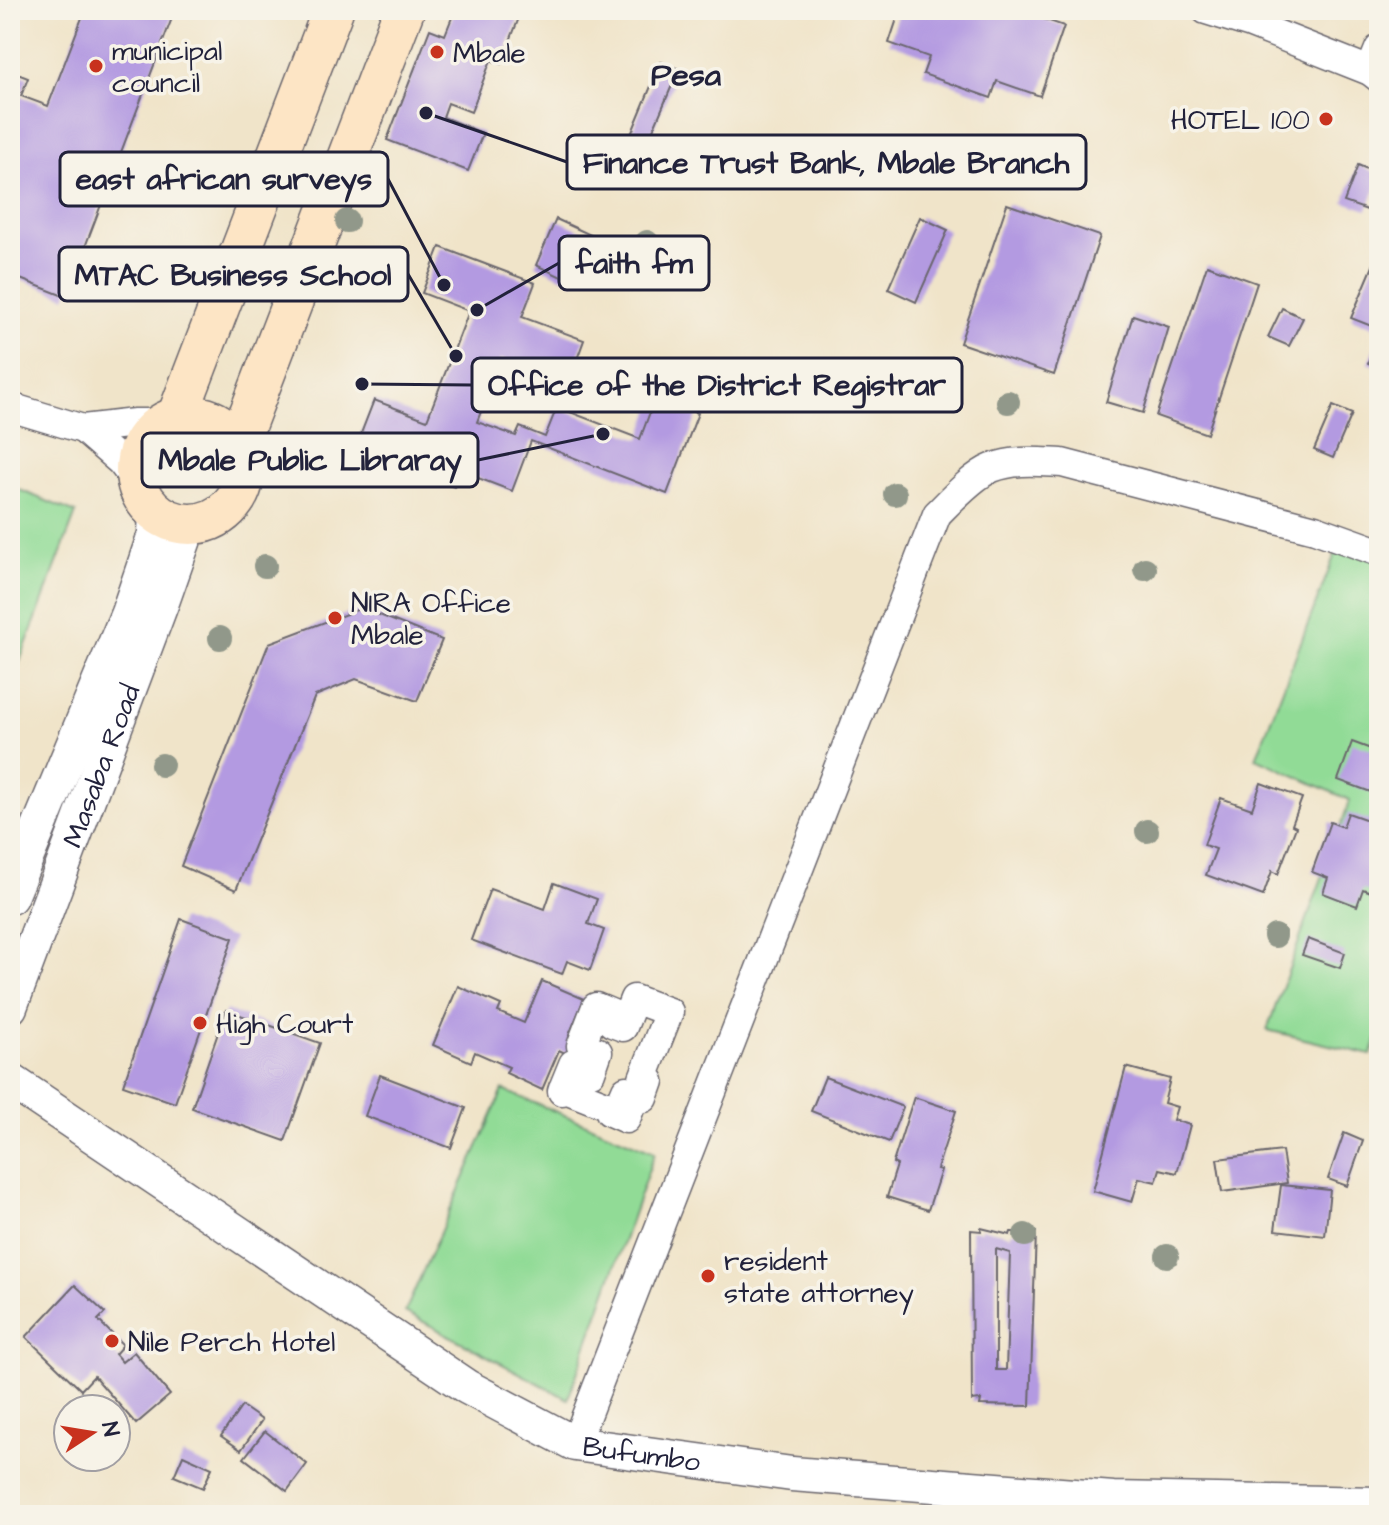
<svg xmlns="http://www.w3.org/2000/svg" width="1389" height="1525" font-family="'Architects Daughter',sans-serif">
	<rect width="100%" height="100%" fill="#f7f3e8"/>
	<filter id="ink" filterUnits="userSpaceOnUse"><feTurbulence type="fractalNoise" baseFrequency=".0125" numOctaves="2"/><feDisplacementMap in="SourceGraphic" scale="16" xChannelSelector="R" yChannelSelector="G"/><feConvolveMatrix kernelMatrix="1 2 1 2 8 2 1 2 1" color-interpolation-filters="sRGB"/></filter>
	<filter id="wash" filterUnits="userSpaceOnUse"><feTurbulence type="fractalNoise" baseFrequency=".006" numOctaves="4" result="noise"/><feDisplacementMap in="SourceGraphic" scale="32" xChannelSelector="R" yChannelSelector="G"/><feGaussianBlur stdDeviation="1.8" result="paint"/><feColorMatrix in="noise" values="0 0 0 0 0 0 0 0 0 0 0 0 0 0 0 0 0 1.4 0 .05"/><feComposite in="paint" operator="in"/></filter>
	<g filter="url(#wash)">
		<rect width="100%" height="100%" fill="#f0e4c9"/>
		<g fill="#91db96" stroke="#5a7e68" stroke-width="2">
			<polygon points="10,486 76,513 10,687"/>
			<polygon points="1339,544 1379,560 1379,1033 1371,1055 1267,1030 1350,800 1256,758"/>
			<polygon points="503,1090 655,1152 568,1399 405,1312"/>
		</g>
		<g id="blocks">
			<g fill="#b39ae1" fill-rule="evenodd">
				<polygon points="85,10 175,10 66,297 10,275 10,141 16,126 10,124 10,71 28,78 21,96 48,106"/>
				<polygon points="455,10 522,10 501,64 491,60 471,112 448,103 443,117 483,133 468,171 387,140 430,29 445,35"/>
				<polygon points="900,10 1018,10 1064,26 1040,96 997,81 991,98 923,74 929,57 889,43"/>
				<polygon points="661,62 679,69 647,144 630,137"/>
				<polygon points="1358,165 1379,174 1379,179 1367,210 1344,202"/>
				<polygon points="1007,204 1100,236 1054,375 960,343"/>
				<polygon points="920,217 948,230 916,302 888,289"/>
				<polygon points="556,219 595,237 574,283 536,265"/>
				<polygon points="440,247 535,283 522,317 584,340 568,384 501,359 477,422 516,436 520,427 545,437 557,407 640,439 656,396 698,413 667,494 531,441 512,491 460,471 454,487 355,449 374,400 427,420 469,311 422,293"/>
				<polygon points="1379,252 1379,329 1351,318"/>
				<polygon points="1207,265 1257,283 1207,434 1156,416"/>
				<polygon points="1282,308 1303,318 1289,346 1268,337"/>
				<polygon points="1133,315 1169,327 1143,413 1106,402"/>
				<polygon points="1379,335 1379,367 1368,363"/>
				<polygon points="1333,406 1352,414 1333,458 1314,450"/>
				<polygon points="362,608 442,640 417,701 356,679 315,696 236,890 181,866 269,643"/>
				<polygon points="1352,742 1379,752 1379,795 1338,780"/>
				<polygon points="1261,783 1302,798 1292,825 1296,827 1278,874 1272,871 1263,896 1206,875 1216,849 1204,845 1221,798 1252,809"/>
				<polygon points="1348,813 1379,824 1379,895 1363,889 1357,906 1323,893 1328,878 1312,872 1330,822 1343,827"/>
				<polygon points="554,883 597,899 588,924 604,930 590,970 567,961 562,974 471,940 490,889 545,909"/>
				<polygon points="181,919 233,938 175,1103 123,1085"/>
				<polygon points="1308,939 1345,953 1340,968 1302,955"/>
				<polygon points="542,981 584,999 569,1035 576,1039 569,1055 559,1050 542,1090 506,1073 509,1067 475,1052 471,1062 433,1045 458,986 501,1005 498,1012 524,1023"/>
				<polygon points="226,1010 320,1043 285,1141 192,1108"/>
				<polygon points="1126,1067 1170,1079 1164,1103 1177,1107 1173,1120 1190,1125 1177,1173 1160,1169 1156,1182 1139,1178 1132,1202 1093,1191"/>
				<polygon points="380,1075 466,1108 451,1148 365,1116"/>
				<polygon points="825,1077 903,1107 889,1142 811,1111"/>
				<polygon points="914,1097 956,1111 937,1169 941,1170 928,1210 887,1197 897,1165 893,1163"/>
				<polygon points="1344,1133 1363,1141 1347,1186 1328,1179"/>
				<polygon points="1282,1151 1287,1183 1222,1192 1217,1159"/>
				<polygon points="1281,1185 1330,1190 1325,1236 1275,1230"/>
				<path d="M981 1228 1010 1235 1011 1232H1036L1030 1406 980 1405 981 1400 972 1401 971 1230 981 1231ZM996 1249 1010 1253 1006 1370H996Z"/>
				<polygon points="75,1285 105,1313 98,1320 123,1345 115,1354 122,1362 134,1352 170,1395 136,1424 94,1376 81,1390 26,1337"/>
				<polygon points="242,1406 262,1420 241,1450 221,1436"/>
				<polygon points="265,1431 307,1464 287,1491 244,1458"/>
				<polygon points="183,1455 212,1468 203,1488 174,1476"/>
			</g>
		</g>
	</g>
	<g filter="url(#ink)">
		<use href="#blocks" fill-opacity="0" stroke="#6a666d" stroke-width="2"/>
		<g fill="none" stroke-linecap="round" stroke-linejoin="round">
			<defs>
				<g id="minor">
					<polyline points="1206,10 1251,24 1370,71 1379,78"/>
					<polyline points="1370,71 1379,49"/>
					<polyline points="10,407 83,429 135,423 162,423"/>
					<polyline points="83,429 121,462 138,484"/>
					<polyline points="562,1091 573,1064 591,1072 598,1052 581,1046 596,1007 615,1015 612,1023 623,1027 634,999 669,1012 643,1078 650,1081 644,1098 626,1090 623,1097 633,1101 626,1119 610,1112 611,1107 563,1088 562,1091"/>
					<path d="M575 1444 937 514C951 500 974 475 992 468 1014 459 1039 462 1062 463L1315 529 1379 552"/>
				</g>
				<g id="tertiary">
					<polyline points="10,897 128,613 155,534 156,513"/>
					<path id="s1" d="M10 1007 163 599 189 525"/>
					<path id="s2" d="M10 1080 467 1387 575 1444 792 1474 1113 1499 1379 1504"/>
				</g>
				<g id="secondary">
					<circle cx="190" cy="470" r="54"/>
					<polyline points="177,417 333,10"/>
					<polyline points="238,444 404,10"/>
				</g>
			</defs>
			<use href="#minor" stroke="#6a666d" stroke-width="31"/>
			<use href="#tertiary" stroke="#6a666d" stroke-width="37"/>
			<use href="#secondary" stroke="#6a666d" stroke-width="43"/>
			<use href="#minor" stroke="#fff" stroke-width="28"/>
			<use href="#tertiary" stroke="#fff" stroke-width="34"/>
			<use href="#secondary" stroke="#fde5c5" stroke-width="40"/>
		</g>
		<g fill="#91988a">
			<circle cx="347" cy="221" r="12"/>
			<circle cx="647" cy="242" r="12"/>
			<circle cx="1008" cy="402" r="12"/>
			<circle cx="895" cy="494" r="12"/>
			<circle cx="265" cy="566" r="12"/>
			<circle cx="1145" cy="569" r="12"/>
			<circle cx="220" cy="638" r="12"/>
			<circle cx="162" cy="765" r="12"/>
			<circle cx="1147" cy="831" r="12"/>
			<circle cx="1275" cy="936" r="12"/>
			<circle cx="1025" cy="1235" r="12"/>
			<circle cx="1167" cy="1256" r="12"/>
		</g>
	</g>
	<g fill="#c8321e" stroke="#f7f3e8" stroke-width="3">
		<circle cx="437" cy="52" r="8"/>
		<circle cx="96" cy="66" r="8"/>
		<circle cx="1326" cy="119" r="8"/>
		<circle cx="335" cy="618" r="8"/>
		<circle cx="200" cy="1023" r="8"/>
		<circle cx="708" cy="1276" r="8"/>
		<circle cx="112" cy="1341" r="8"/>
	</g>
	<g text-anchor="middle" stroke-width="7" stroke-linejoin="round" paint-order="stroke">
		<g font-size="28" fill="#22223b" stroke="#f7f3e8" text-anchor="start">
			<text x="112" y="60">municipal<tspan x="112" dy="32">council</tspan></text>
			<text x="453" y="62">Mbale</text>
			<text x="1310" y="129" text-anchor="end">HOTEL 100</text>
			<text x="351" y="612">NIRA Office<tspan x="351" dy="32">Mbale</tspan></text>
			<text x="216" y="1033">High Court</text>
			<text x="724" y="1270">resident<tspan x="724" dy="32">state attorney</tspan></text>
			<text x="128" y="1351">Nile Perch Hotel</text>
		</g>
		<g font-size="28" fill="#22223b" stroke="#f7f3e8">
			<text dy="10" stroke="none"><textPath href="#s1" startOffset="258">Masaba Road</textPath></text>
			<text dy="10" stroke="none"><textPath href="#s2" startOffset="740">Bufumbo</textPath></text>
		</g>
		<g font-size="32" font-weight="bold" fill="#22223b" stroke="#f7f3e8">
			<text x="686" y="85">Pesa</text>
		</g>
	</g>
	<path fill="none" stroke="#22223b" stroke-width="3" d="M426 113L567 162M444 285L388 179M477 310L559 263M456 356L408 274M362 384L472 385M603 434L478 460"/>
	<g fill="#22223b" stroke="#f7f3e8" stroke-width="3">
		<circle cx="426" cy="113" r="8"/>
		<circle cx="444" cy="285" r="8"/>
		<circle cx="477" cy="310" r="8"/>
		<circle cx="456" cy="356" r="8"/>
		<circle cx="362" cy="384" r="8"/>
		<circle cx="603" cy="434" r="8"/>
	</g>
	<g fill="#f7f3e8" stroke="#22223b" stroke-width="3">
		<rect x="567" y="135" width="519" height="54" rx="8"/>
		<rect x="60" y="152" width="328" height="54" rx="8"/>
		<rect x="559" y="236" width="150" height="54" rx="8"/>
		<rect x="59" y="247" width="349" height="54" rx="8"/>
		<rect x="472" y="358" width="490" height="54" rx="8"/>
		<rect x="142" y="433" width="336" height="54" rx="8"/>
	</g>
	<g font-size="30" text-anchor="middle" font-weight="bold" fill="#22223b">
		<text x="826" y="173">Finance Trust Bank, Mbale Branch</text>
		<text x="224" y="189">east african surveys</text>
		<text x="634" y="273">faith fm</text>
		<text x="233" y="285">MTAC Business School</text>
		<text x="717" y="395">Office of the District Registrar</text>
		<text x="310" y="470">Mbale Public Libraray</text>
	</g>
	<rect width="1389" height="1525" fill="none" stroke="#f7f3e8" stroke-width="40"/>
	<g transform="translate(92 1433) rotate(78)"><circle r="38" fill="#f7f3e8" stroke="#a29fa3" stroke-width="2"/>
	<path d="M0-6L14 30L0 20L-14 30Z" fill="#c8321e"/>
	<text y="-12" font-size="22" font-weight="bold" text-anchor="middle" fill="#22223b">N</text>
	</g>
</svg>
